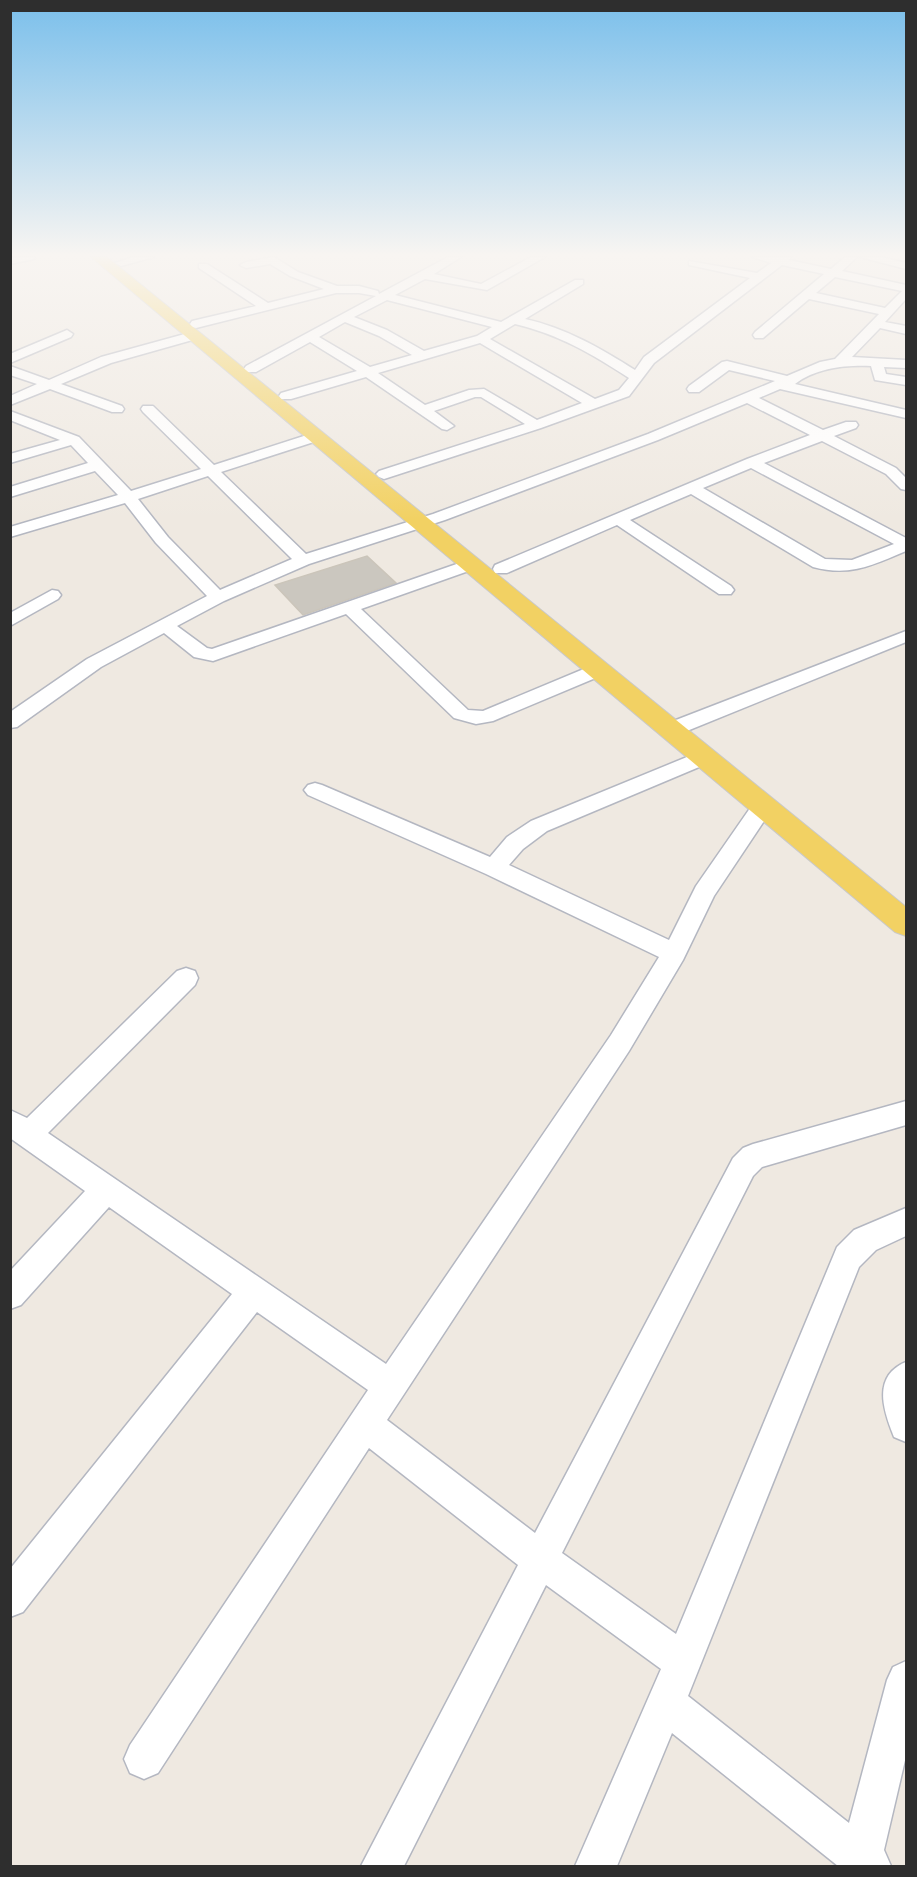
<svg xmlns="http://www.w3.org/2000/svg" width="917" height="1877" font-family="'Alegreya Sans',sans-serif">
	<rect width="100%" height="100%" fill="#efe9e1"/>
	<polygon fill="#cbc7bf" stroke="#cbc5ba" stroke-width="1.5" points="367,556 396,583 303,615 275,585"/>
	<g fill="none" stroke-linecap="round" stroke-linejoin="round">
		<defs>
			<g id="minor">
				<polygon points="35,257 34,259 10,264 10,258"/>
				<polygon points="133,257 154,257 121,266 115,263"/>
				<path d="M274 257 298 272 337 286H359L378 291 379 294 448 257H461L434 274 481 284 531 257H545L487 290 425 279 395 295 501 322 575 280H583V284L525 319C566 328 600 348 635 370L644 357 750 278 689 265V261L757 273 771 263 753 257H791L789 260 831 269 845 257H857L842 271 906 285V299L885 322 906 326V334L880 328 852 357 906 360V368L884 367 886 374 906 377V385L875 380 871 366C845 365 816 368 795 384L906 410V418L780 389 759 398 823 430 846 422H856L858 425 856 428 834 436 896 468 906 478V490L901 489 886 474 822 441 764 463 906 538V551C873 565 850 577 813 567L691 494 630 520 731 586 734 590 731 594H719L617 525 507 573H495L493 569 495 565 747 459 810 435 747 403 658 440 445 520 309 564 224 601 177 626 207 648 212 649 471 559 479 564 477 568 361 609 468 710 483 711 591 666H605L607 670 605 674 493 721 476 724 454 718 346 614 213 661 194 657 164 633 101 667 17 727 10 728V712L87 659 207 596 156 543 125 503 10 537V527L118 495 95 471 10 497V487L88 463 71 445 10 463V454L60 440 10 420V411L79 437 131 491 201 469 143 412 141 409 143 406H153L214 465 310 434H320L322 437 320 440 221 472 306 554 433 514 648 434 775 381 729 370 699 392H689L687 389 689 386 722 362 727 361 787 376 820 362 835 359 879 314 809 299 763 338H755L753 335 755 332 824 274 782 265 654 363 629 396 541 428 384 479 379 477 376 474 379 471 525 424 481 397H475L434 411 454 426 447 430 442 429 366 377 291 399H281L279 396 281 393 357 371 310 342 256 372H246L244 369 246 366 376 296 359 293H336L196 328 192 327 190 324 192 321 256 306 199 268V264H207L268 303 324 289 290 276 270 264 246 268 240 265 246 262ZM835 277 902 291 885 308 816 293ZM387 300 492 327 477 336 424 351 387 330 354 317ZM345 322 379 336 412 355 370 367 319 337ZM515 324C558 334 592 354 629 378L619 390 595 399 490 339ZM480 343 582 403 537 420 484 389 469 390 425 405 378 373ZM751 468 894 544 852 560 825 559 703 488ZM208 476 292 559 220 590 168 537 138 499Z"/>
				<polygon points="860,257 881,257 906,263 906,269"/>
				<polygon points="67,330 73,334 71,337 10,363 10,354"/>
				<polygon points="192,332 198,336 196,339 111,363 61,384 122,406 124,409 122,412 112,412 50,389 10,405 10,396 37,384 10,375 10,366 49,380 101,357"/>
				<polygon points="52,590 58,591 61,595 58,599 10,626 10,613"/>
				<polygon points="906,631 906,642 677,735 670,736 663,735 660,730 663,725"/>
				<polygon points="704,750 711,752 714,757 711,762 547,831 523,849 509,865 669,940 696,886 755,801 763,799 771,801 774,806 714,896 683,960 629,1051 387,1420 535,1533 733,1158 743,1148 753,1144 906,1101 906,1125 762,1167 753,1176 562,1553 676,1634 837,1247 854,1230 906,1208 906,1236 876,1250 859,1267 688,1696 849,1823 887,1680 893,1667 906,1661 906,1756 884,1850 891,1866 838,1866 672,1733 617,1866 575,1866 661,1669 546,1585 404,1866 361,1866 518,1565 369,1448 158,1773 144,1779 130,1773 124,1759 130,1745 368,1390 257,1312 23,1612 10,1617 10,1569 232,1294 109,1207 21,1305 10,1309 10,1271 85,1191 10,1138 10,1110 27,1118 177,971 186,968 195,971 198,978 195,985 48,1133 386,1364 611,1035 659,957 486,874 308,795 304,790 308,785 315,783 322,785 490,857 507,837 531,821"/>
				<path d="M906 1362V1442L894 1437C883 1410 872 1376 906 1362Z"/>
			</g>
			<polygon id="major" points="91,257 107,257 906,907 906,936 895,932"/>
		</defs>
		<use href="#minor" stroke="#b4b7c1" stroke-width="3"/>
		<use href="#major" stroke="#c9c9c9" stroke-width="2"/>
		<use href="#minor" fill="#fff" fill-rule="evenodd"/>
		<use href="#major" fill="#f2d163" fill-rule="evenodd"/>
	</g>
	<linearGradient id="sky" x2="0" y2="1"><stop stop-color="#7abfeb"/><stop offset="0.49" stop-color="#f8f5f2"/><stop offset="1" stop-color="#f8f5f2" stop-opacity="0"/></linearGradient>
	<rect width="917" height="520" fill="url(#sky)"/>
	<rect width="917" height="1877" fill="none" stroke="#2e2e2e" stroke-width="24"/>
</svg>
